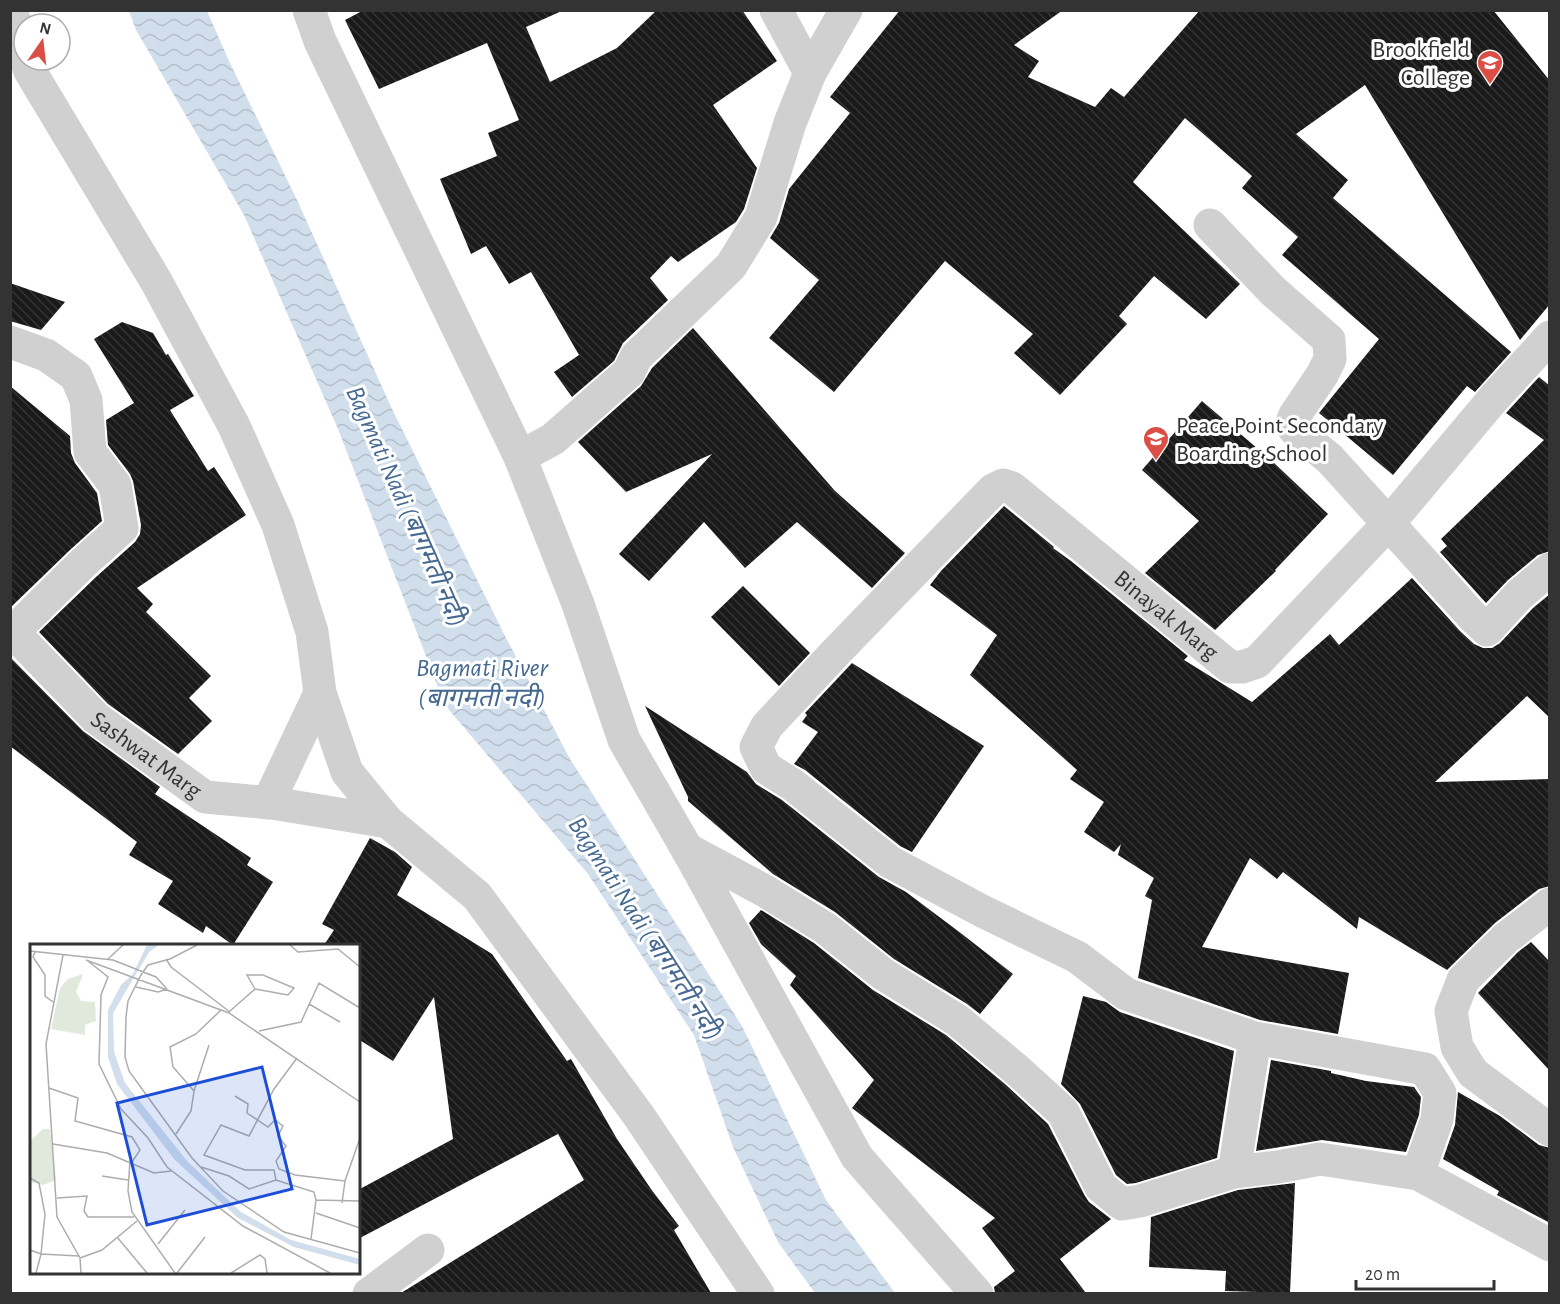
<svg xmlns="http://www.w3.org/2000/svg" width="1560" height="1304" font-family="'Alegreya Sans','Noto Sans Devanagari',sans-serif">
	<defs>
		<pattern id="water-waves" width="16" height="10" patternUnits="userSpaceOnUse" patternTransform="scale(1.5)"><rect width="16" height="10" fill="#d1deec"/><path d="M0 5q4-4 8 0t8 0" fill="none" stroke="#b4bfcb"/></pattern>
		<pattern id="building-back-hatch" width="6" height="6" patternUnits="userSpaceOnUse" patternTransform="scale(1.5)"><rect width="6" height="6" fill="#1a1a1a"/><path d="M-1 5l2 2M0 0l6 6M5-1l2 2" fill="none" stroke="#333"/></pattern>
	</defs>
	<rect width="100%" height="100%" fill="#fff"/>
	<polygon fill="url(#water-waves)" points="129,11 207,11 229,61 297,200 393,411 505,636 570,759 742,1026 826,1200 895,1293 815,1293 778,1242 733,1147 694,1035 588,874 445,705 338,429 244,215 136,30"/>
	<g fill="url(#building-back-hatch)">
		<polygon points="364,10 564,10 526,27 550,82 617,48 657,10 742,10 777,61 713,105 757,168 744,209 736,222 678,262 671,256 650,278 668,300 623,343 614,361 572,397 554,372 579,355 531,272 509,284 486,246 471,254 440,179 497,156 488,133 519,120 487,43 379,89 345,20"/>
		<polygon points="900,10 1063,10 1014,45 1039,61 1028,77 1095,107 1111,88 1124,97 1200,10 1493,10 1550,81 1550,304 1520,340 1365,85 1296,134 1348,180 1333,198 1511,352 1475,392 1467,386 1393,475 1319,413 1379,339 1282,255 1298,237 1242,188 1252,176 1185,118 1133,182 1240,284 1206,319 1154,276 1119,316 1127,324 1060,395 1014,353 1033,334 945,261 834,392 769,338 819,280 770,238 779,223 789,189 850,113 830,97"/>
		<polygon points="10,283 65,302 41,330 10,321"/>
		<polygon points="122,322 153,333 166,355 168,354 194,396 170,410 208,471 214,467 246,515 137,588 153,604 146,612 211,676 189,698 212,721 178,754 108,704 39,632 96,577 135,542 140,534 141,525 133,481 130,474 108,445 106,420 134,403 94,339"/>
		<polygon points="693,328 835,491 905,553 872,588 797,522 745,568 704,522 649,581 619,554 712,454 626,492 578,442 641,386 652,368"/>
		<polygon points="1539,377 1550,386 1550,551 1538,555 1508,580 1486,603 1440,552 1447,546 1441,539 1544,440 1506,413"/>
		<polygon points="10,386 70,436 71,453 75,463 97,493 102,521 70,550 10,608"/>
		<polygon points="1202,401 1272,461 1328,514 1275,570 1276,571 1215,630 1145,573 1199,521 1142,470"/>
		<polygon points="1004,506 1054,547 1053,548 1071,561 1188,656 1184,660 1252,702 1330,634 1339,645 1412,578 1460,631 1474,644 1483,648 1492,648 1500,643 1533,608 1550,594 1550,718 1527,696 1435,782 1550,779 1550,886 1539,889 1495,923 1447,970 1359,917 1357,929 1283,872 1277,879 1250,858 1202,947 1349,973 1338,1034 1260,1020 1138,978 1152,900 1145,896 1154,878 1118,855 1121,844 1114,852 1084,832 1104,802 1070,779 1077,770 970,675 997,635 930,585 941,571"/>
		<polygon points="743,586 810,653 779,686 711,617"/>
		<polygon points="10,657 83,731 160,787 155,794 251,858 247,865 273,882 233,945 206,926 203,933 158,904 173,881 129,855 137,842 10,746"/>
		<polygon points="852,663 984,746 912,852 900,846 805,770 794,764 818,732 802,722 807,715 805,713"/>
		<polygon points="645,706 747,772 756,784 782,800 879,877 906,892 962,934 1013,974 980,1014 967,1004 894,959 835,912 773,874 688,801 688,797"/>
		<polygon points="370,838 395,852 412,867 397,895 492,954 567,1061 571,1059 617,1139 651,1189 679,1226 674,1230 711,1293 401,1293 584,1180 558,1134 358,1239 358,1190 453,1139 434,997 393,1061 358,1039 358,945 324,945 334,930 322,924"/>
		<polygon points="761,910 814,943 873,990 946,1035 1005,1084 1048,1124 1085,1196 1089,1202 1111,1219 1060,1259 1086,1293 995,1293 994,1287 1015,1271 982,1228 995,1218 852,1108 874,1080 790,985 796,976 761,944 749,923"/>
		<polygon points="1531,942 1550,962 1550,1071 1478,993 1518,952"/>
		<polygon points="1083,996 1106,1002 1120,1012 1234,1051 1217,1158 1136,1183 1127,1184 1116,1175 1080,1104 1061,1084"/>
		<polygon points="1271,1060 1331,1071 1331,1073 1366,1081 1414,1087 1421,1097 1419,1115 1406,1152 1322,1140 1256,1151"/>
		<polygon points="1458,1092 1500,1116 1539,1145 1550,1148 1550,1223 1497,1195 1499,1191 1443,1159 1455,1125"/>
		<polygon points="1295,1183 1290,1293 1225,1291 1226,1271 1149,1267 1151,1217 1238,1190"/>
	</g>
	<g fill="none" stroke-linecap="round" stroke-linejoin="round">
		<g stroke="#d0d0d0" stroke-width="33">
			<polyline points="11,10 24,52"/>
			<polyline points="309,10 320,41 520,457 578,604 624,740 687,849 857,1157 977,1294"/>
			<polyline points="26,60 30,71 156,281 234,426 278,525 312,632 320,693 347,772 388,822 477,896 639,1116 758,1294"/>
			<polyline points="810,73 846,10"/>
			<polyline points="1210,225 1273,291 1329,340 1330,359 1322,375 1295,415 1291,425 1296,431 1330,459 1473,617 1487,630 1520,594 1550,569"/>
			<polyline points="10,342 46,355 76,376 86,400 90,452 115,485 122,528 83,563 13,632"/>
			<polyline points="520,457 553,439 629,372 636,357 731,266 761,217 790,123 810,73 776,10"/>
			<path id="s1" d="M10 629 96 718 205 797 272 803 388 822"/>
			<polyline points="268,803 320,693"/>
			<polyline points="687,849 765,891 825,928 883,974 957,1020 1017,1070 1063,1112 1101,1187 1122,1204 1140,1201 1234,1172 1278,1167 1320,1159 1418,1174 1550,1245"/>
			<polyline points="1550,904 1506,938 1463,980 1451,1011 1457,1047 1473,1073 1550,1130"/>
			<polyline points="1234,1172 1255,1038"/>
			<path id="s2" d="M1418 1174 1437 1119 1440 1093 1425 1069 1255 1038 1126 994 1077 957 984 912 890 862 793 785 766 768 756 747 767 726 837 651 993 490 1003 485 1012 488 1230 667H1242L1257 662 1388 524 1494 398 1550 337"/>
			<polyline points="369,1294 428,1250"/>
		</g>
	</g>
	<defs>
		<symbol id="university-pin" viewBox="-11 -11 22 30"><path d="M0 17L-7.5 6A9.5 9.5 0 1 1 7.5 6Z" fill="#da4e45" stroke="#fff"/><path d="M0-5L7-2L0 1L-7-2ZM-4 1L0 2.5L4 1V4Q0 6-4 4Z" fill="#fff"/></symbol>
		<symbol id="school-pin" viewBox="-11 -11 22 30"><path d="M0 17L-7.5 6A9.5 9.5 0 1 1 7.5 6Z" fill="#da4e45" stroke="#fff"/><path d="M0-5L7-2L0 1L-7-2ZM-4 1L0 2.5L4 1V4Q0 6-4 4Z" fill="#fff"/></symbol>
	</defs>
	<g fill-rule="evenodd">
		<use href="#university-pin" x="1475" y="48" width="30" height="40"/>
		<use href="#school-pin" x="1141" y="424" width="30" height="40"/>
	</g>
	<g text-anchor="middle" stroke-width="6" stroke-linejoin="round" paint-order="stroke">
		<g font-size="24" fill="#333" stroke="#fff" text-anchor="end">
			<text x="1470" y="57">Brookfield<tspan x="1470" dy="28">College</tspan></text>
			<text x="1176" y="433" text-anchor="start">Peace Point Secondary<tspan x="1176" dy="28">Boarding School</tspan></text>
		</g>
		<g font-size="24" fill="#333" stroke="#fff">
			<text dy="8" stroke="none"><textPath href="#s2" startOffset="1443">Binayak Marg</textPath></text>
			<text dy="8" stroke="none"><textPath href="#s1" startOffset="186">Sashwat Marg</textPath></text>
		</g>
		<g font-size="26" font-style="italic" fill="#456991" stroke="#fff">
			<text transform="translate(407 506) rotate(66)" y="9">Bagmati Nadi (बागमती नदी)</text>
			<text x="482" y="676">Bagmati River<tspan x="482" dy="30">(बागमती नदी)</tspan></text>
			<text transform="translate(646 928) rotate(57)" y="9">Bagmati Nadi (बागमती नदी)</text>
		</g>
	</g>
	<g transform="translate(30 944)">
		<rect width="330" height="330" fill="#fff"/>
		<path d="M13 185H20L26 236 13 241 0 238V197Z" fill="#e1e9dd"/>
		<path d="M53 30 46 48 51 57 65 58 66 77 55 81V91L21 85 30 44 38 35Z" fill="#e1e9dd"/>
		<path d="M117 1H129L119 8 83 69 84 108 95 139 157 217 211 268 261 296 330 315V321L264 303 208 274 144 215 87 140 78 113V66L91 41 103 30Z" fill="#d1deec"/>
		<path fill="none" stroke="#adadad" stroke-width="1.5" d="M167 1 140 15 118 21 111 31 98 57 96 73 95 113 99 127 162 214 193 247 254 288 330 309M260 1 268 8 308 5 330 23M0 7 83 16 126 33 137 45M5 8 3 13 15 31V52L23 58M33 11 16 100 27 273 50 314 51 329M136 15 141 23 200 68M56 16 199 69 330 158M77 16 93 1M58 17 78 33 71 51 69 120 91 165 118 194 137 223 213 282 300 329M106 43 128 48 137 45M279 60 310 78M200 67 225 45 217 31H233L264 44 258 51 225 45M229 87 271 78 289 39 330 64M19 144 48 154 45 177 102 193 110 206 102 218M164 147 179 101M205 152 218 160 217 169 238 183 245 176 253 182 248 192 256 202 246 217 249 225 265 231 315 237M146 190 161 167 164 147 143 123 140 103 166 90 191 66M23 200 77 209 124 229 141 227M100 216 98 247 102 268 145 329M171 223 199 232 219 245 246 236 284 248 286 256 330 257M72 232 98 236M0 234 9 239 15 270 11 310 0 306M246 236 244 226H215L174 211 191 181 219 192 244 145 267 114M27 254 57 252 54 267 58 273H104M312 259 315 237 330 194M286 269 330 284M87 293 117 329M281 295 286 256M128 300 155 266M50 314 72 306 107 277M6 329 11 310 49 312M147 329 175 293M201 329 230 311 235 315 237 329"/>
		<path fill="#1d4ed8" fill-opacity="0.15" stroke="#1d4ed8" stroke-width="3" d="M232 123 262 245 117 281 87 159Z"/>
		<rect width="330" height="330" fill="none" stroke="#333" stroke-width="3"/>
	</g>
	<rect width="1560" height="1304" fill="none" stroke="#333333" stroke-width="24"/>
	<g transform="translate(42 42) rotate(14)"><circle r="28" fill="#ffffff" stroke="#adadad" stroke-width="1.5"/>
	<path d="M0-4.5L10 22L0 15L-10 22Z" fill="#da4e45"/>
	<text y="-9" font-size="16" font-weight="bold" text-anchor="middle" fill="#333333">N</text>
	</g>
	<path d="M1356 1280v9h138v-9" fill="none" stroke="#333333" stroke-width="3"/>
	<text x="1365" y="1280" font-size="18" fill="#333333" stroke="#ffffff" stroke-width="4.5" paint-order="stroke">20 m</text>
</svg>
